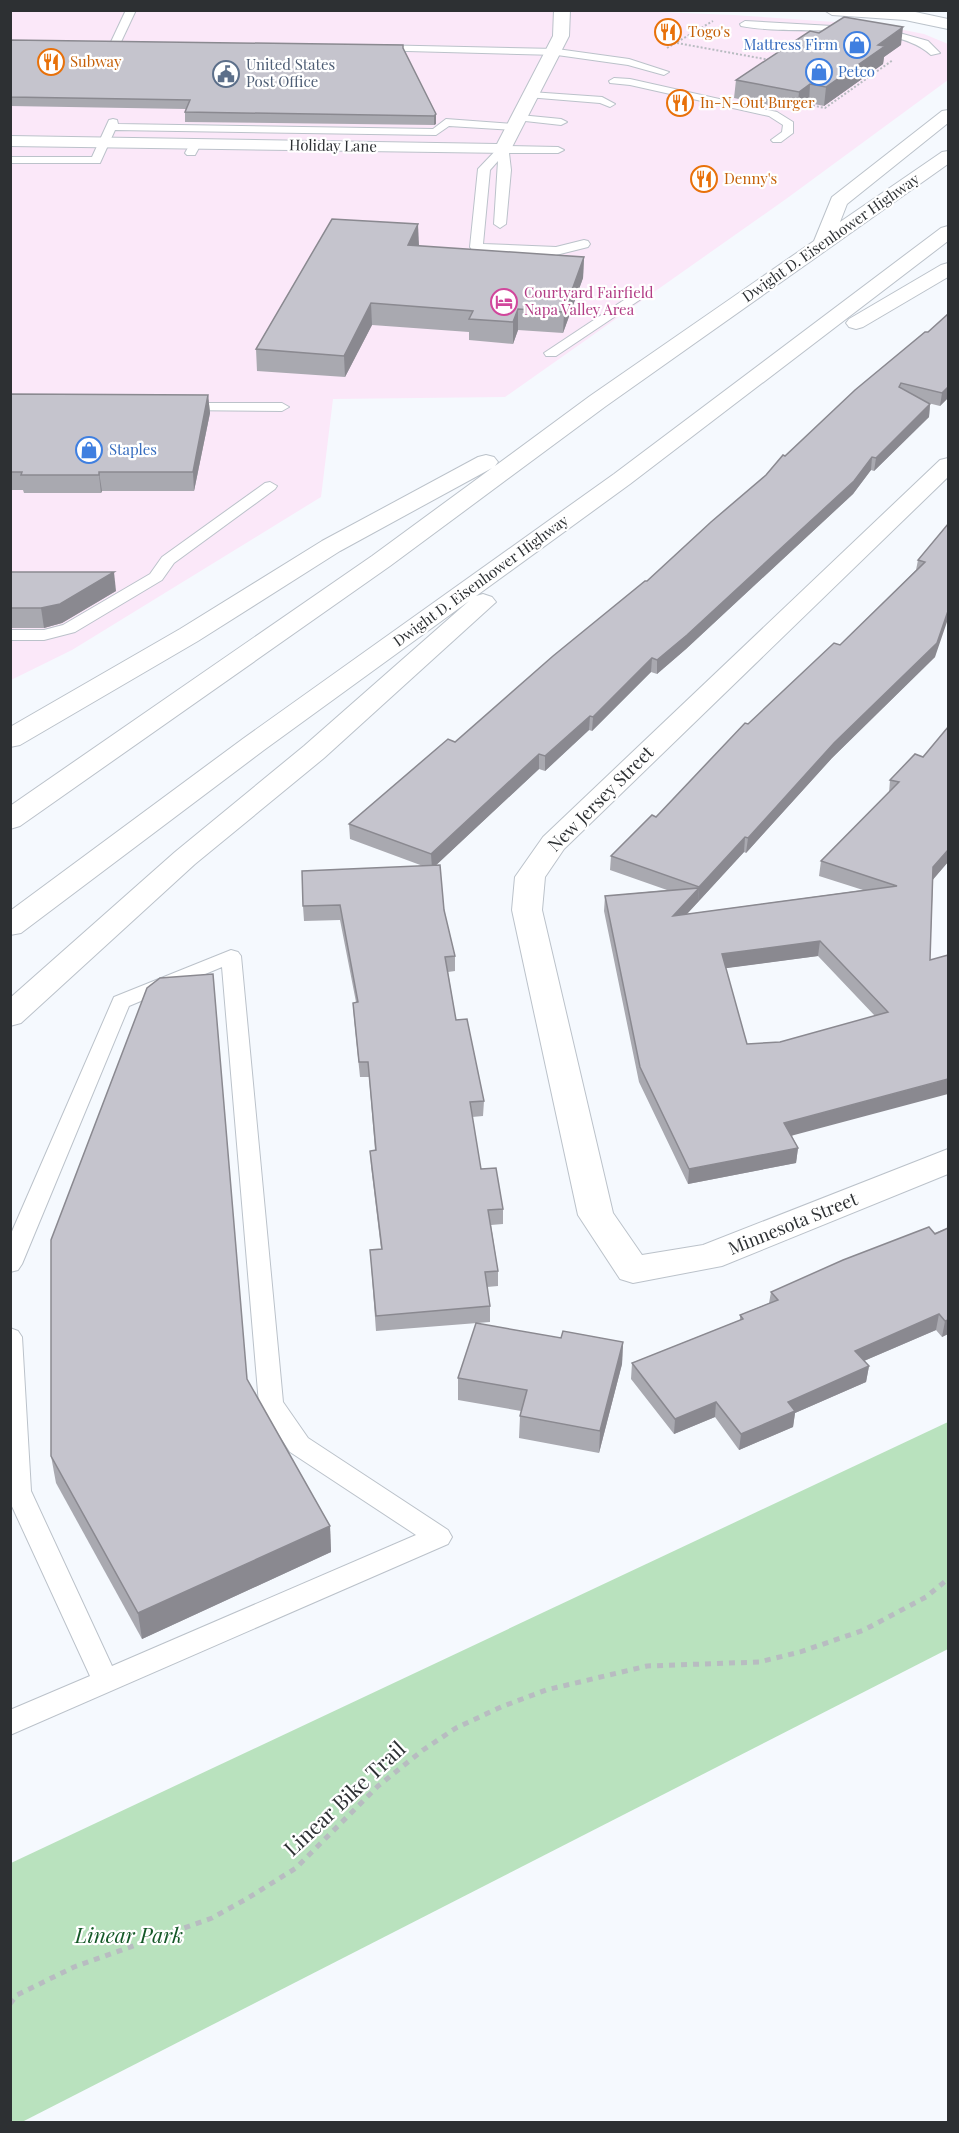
<svg xmlns="http://www.w3.org/2000/svg" width="959" height="2133" font-family="'Playfair Display',serif">
	<rect width="100%" height="100%" fill="#f5f9fe"/>
	<polygon fill="#fbe8f9" points="11,11 633,11 734,15 879,25 924,34 948,44 948,80 786,199 505,397 333,399 321,497 72,650 11,680"/>
	<polygon fill="#b9e2be" points="948,1422 948,1649 22,2122 11,2122 11,1863"/>
	<g fill="none" stroke-linecap="round" stroke-linejoin="round">
		<defs>
			<g id="lane">
				<polygon points="126,10 136,10 120,44 111,46 110,44"/>
				<path d="M745 21 885 29 928 41 940 53 931 55C892 19 794 37 741 26L740 24Z"/>
				<polygon points="374,45 557,49 629,59 669,72 664,75 628,65 557,55 370,50 370,46"/>
				<polygon points="614,78 630,79 777,112 793,122 793,133 781,142 773,142 771,140 782,132 783,125 769,116 630,85 610,83 609,81"/>
				<polygon points="531,92 602,97 615,104 610,107 600,103 527,97 527,93"/>
				<polygon points="520,115 561,119 567,122 561,125 516,120 516,116"/>
				<polygon points="113,119 117,120 118,124 433,129 446,119 515,124 521,127 515,130 449,126 436,135 115,130 100,163 10,163 10,157 92,157 109,120"/>
				<polygon points="195,141 201,144 195,155 187,155 185,153 191,142"/>
				<polygon points="503,146 558,147 564,150 558,153 509,153 511,170 506,224 500,228 494,224 498,161 490,170 483,244 556,247 584,240 588,241 590,244 588,247 556,255 472,250 470,247 478,169 499,147"/>
				<polygon points="636,292 641,293 642,296 641,299 556,356 546,356 544,353"/>
				<polygon points="182,403 282,403 289,407 282,411 177,410 175,407"/>
				<polygon points="270,482 277,486 275,489 174,563 162,580 75,632 44,640 10,640 10,630 44,630 63,625 150,574 162,557 265,483"/>
				<polygon points="231,950 238,952 241,956 283,1402 308,1438 448,1530 452,1537 448,1544 10,1735 10,1710 90,1676 10,1502 10,1328 18,1331 22,1337 31,1491 112,1666 416,1535 290,1452 259,1404 222,967 129,1006 22,1264 18,1270 10,1272 10,1236 114,997"/>
			</g>
			<g id="street">
				<polygon points="554,10 570,10 569,36 509,153 10,146 10,136 497,144 553,36"/>
				<polygon points="948,458 948,477 564,849 545,877 542,910 613,1213 642,1255 703,1245 948,1149 948,1174 722,1266 633,1283 620,1279 578,1215 512,910 515,877 543,837 940,460"/>
			</g>
			<g id="highway">
				<polygon points="824,10 906,10 948,19 948,29 905,20 832,15"/>
				<polygon points="948,110 948,123 847,204 840,222 942,152 948,151 948,164 606,406 390,566 20,826 10,829 10,806 372,556 492,468 340,551 198,641 20,745 10,747 10,727 180,629 322,541 478,457 486,455 494,457 498,462 495,466 590,396 814,241 832,197 942,111"/>
				<polygon points="948,226 948,241 630,484 476,596 483,594 492,597 496,602 324,758 195,864 21,1023 10,1026 10,998 175,852 304,746 469,601 264,750 21,933 10,935 10,911 244,738 614,474 941,228"/>
				<polygon points="948,263 948,277 863,327 856,329 849,327 846,323 849,319 941,265"/>
			</g>
		</defs>
		<use href="#lane" stroke="#bbc2ca" stroke-width="2"/>
		<use href="#street" stroke="#bbc2ca" stroke-width="2"/>
		<use href="#highway" stroke="#bbc2ca" stroke-width="2"/>
		<g stroke="#b8bcc1" stroke-width="2" stroke-dasharray="2 2" stroke-linecap="butt">
			<polyline points="677,43 770,60"/>
			<polyline points="667,48 713,21"/>
			<polyline points="806,108 810,105 825,108 893,60"/>
		</g>
		<polyline stroke="#b8bcc1" stroke-width="5" stroke-dasharray="6 6" stroke-linecap="butt" points="10,2004 17,1995 74,1967 212,1918 248,1898 296,1868 378,1786 423,1750 456,1728 501,1707 546,1690 647,1666 759,1662 800,1652 864,1630 926,1597 948,1579"/>
		<use href="#lane" fill="#fff" fill-rule="evenodd"/>
		<use href="#street" fill="#fff" fill-rule="evenodd"/>
		<use href="#highway" fill="#fff" fill-rule="evenodd"/>
	</g>
	<g fill="#a9a9b0" fill-rule="evenodd">
		<polygon points="10,40 403,50 436,114 436,124 434,125 185,122 185,112 186,109 10,106"/>
		<polygon points="901,45 884,57 883,64 824,106 809,103 797,111 734,98 736,80"/>
		<polygon points="418,224 418,246 584,257 583,278 563,333 518,330 513,344 469,340 469,332 372,325 345,377 257,371 256,349"/>
		<polygon points="925,332 948,398 940,406 928,403 930,404 929,417 874,471 871,470 853,494 686,649 657,674 651,672 592,731 589,730 545,771 539,769 436,865 444,910 455,956 455,971 448,972 456,1020 484,1101 483,1116 472,1117 481,1169 503,1209 503,1224 491,1225 498,1271 498,1286 487,1287 490,1306 490,1322 376,1331 370,1250 381,1249 371,1166 370,1151 375,1150 369,1077 360,1077 354,1018 353,1003 356,1002 340,920 304,921 303,906 423,866 350,839 349,824 455,742 647,581 766,475 785,456"/>
		<polygon points="10,394 208,395 210,413 194,491 102,491 101,493 24,493 23,490 10,490"/>
		<path d="M948 524 935 657 832 758 746 853 744 852 687 914 863 890 819 876 821 861 889 793 890 780 923 757 948 727V862L933 879 930 960 792 1136 798 1148 796 1163 688 1184 639 1082 604 911 605 896 667 890 610 870 611 856 656 817 748 724 840 645 916 570 918 560ZM818 956 875 1016 780 1042 747 1044 725 968Z"/>
		<polygon points="10,572 116,591 62,623 44,628 10,628"/>
		<polygon points="948,1228 948,1334 942,1337 936,1330 864,1361 869,1366 866,1382 795,1413 793,1427 739,1450 715,1417 674,1434 631,1379 632,1363 740,1320 740,1315 769,1303 771,1292"/>
		<polygon points="561,1338 623,1342 622,1364 599,1453 519,1438 520,1416 521,1411 458,1400 458,1378"/>
		<polygon points="247,1380 330,1526 331,1552 142,1639 56,1483 51,1456"/>
	</g>
	<g fill="#8a8990">
		<polygon points="903,27 901,45 884,57 883,64 824,106 826,87 878,45"/>
		<polygon points="810,84 809,103 797,111 799,92"/>
		<polygon points="436,114 436,124 434,125 434,116"/>
		<polygon points="418,224 419,245 408,265 408,245"/>
		<polygon points="584,257 583,278 563,333 564,312"/>
		<polygon points="371,303 372,325 345,377 344,356"/>
		<polygon points="518,309 518,330 513,344 513,322"/>
		<polygon points="948,387 948,398 940,406 942,393"/>
		<polygon points="208,395 210,413 194,491 193,472"/>
		<polygon points="930,404 929,417 874,471 876,458"/>
		<polygon points="872,457 871,470 853,494 686,649 657,674 657,660"/>
		<polygon points="99,472 102,491 101,493 99,475"/>
		<polygon points="114,572 116,591 62,623 44,628 41,608"/>
		<polygon points="948,611 948,619 935,657 832,758 746,853 748,838"/>
		<polygon points="652,658 651,672 592,731 593,717"/>
		<polygon points="590,716 589,730 545,771 545,756"/>
		<polygon points="539,754 539,769 432,869 431,854"/>
		<polygon points="745,837 744,852 698,902 699,887"/>
		<polygon points="948,850 948,862 931,882 933,867"/>
		<polygon points="699,888 698,902 672,930 673,916"/>
		<polygon points="820,941 818,956 720,969 722,954"/>
		<polygon points="948,1079 948,1094 783,1138 784,1123"/>
		<polygon points="798,1148 796,1163 688,1184 689,1169"/>
		<polygon points="939,1314 936,1330 852,1366 855,1351"/>
		<polygon points="948,1320 948,1334 942,1337 945,1321"/>
		<polygon points="623,1342 622,1364 599,1453 600,1431"/>
		<polygon points="869,1366 866,1382 795,1413 793,1427 739,1450 741,1434 788,1402"/>
		<polygon points="716,1402 715,1417 674,1434 675,1419"/>
		<polygon points="330,1526 331,1552 142,1639 138,1613"/>
	</g>
	<g fill="#c5c4cd" stroke="#8a8990" stroke-width="1.5" fill-rule="evenodd">
		<polygon points="844,17 903,27 878,45 885,46 826,87 810,84 799,92 736,80 810,31 819,33"/>
		<polygon points="10,40 403,45 403,48 436,114 434,116 185,112 190,100 10,97"/>
		<polygon points="332,219 418,224 408,245 584,257 564,312 518,309 513,322 469,319 473,311 371,303 344,356 256,349"/>
		<polygon points="948,314 948,387 942,393 901,383 899,387 930,404 876,458 872,457 854,481 687,635 657,660 652,658 593,717 590,716 545,756 539,754 431,854 349,824 448,739 455,742 553,656 645,581 647,581 711,522 766,475 783,455 785,456 855,390 925,332 928,332"/>
		<polygon points="10,394 208,395 193,472 99,472 99,475 21,475 22,472 10,472"/>
		<polygon points="948,524 948,611 937,643 834,743 748,838 745,837 699,887 611,856 652,815 656,817 745,723 748,724 834,643 840,645 925,562 918,560"/>
		<polygon points="10,572 114,572 60,604 41,608 10,608"/>
		<path d="M948 727V850L933 867 930 960 948 955V1079L784 1123 798 1148 689 1169 640 1067 605 896 699 888 673 916 897 886 821 861 899 782 890 780 915 754 923 757ZM820 941 888 1012 780 1042 747 1044 722 954Z"/>
		<polygon points="440,865 444,910 455,956 445,957 456,1020 467,1019 484,1101 470,1102 481,1169 496,1168 503,1209 488,1210 498,1271 485,1272 490,1306 376,1316 370,1250 382,1249 370,1151 376,1150 368,1062 359,1062 353,1003 358,1002 340,905 303,906 302,871"/>
		<polygon points="213,974 247,1379 330,1526 138,1613 51,1456 51,1240 147,988 160,978"/>
		<polygon points="929,1227 935,1234 948,1228 948,1320 945,1321 939,1314 855,1351 869,1366 788,1402 795,1411 741,1434 716,1402 675,1419 632,1363 743,1319 740,1315 778,1300 771,1292 843,1260"/>
		<polygon points="476,1323 561,1338 563,1331 623,1342 600,1431 520,1416 527,1390 458,1378"/>
	</g>
	<defs>
		<symbol id="restaurant-ring" viewBox="-11 -11 22 22"><circle r="9.5" fill="#fff" stroke="#e8710a" stroke-width="1.5"/><path d="M-5-6h1v4h1v-4h1v4h1v-4h1v5L-1.5 .5V6h-2V.5L-5-1ZM5-6V6H3V1.5H1.5Q1.5-4 5-6Z" fill="#e8710a"/></symbol>
		<symbol id="shop-ring" viewBox="-11 -11 22 22"><circle r="9.5" fill="#fff" stroke="#3f7fe0" stroke-width="1.5"/><path d="M-5-2.5h2.3a2.7 3.5 0 0 1 5.4 0H5L5.5 6h-11ZM-1.5-2.5h3a1.5 2.3 0 0 0-3 0Z" fill="#3f7fe0"/></symbol>
		<symbol id="civic-ring" viewBox="-11 -11 22 22"><circle r="9.5" fill="#fff" stroke="#5c6f8a" stroke-width="1.5"/><path d="M-.6-6.5H3V-4.5H.6V-3L4-1V1h2V6H-6V1h2V-1L-.6-3ZM-1.2 2.5V6h2.4V2.5Z" fill="#5c6f8a"/></symbol>
		<symbol id="hotel-ring" viewBox="-11 -11 22 22"><circle r="9.5" fill="#fff" stroke="#d1479c" stroke-width="1.5"/><path d="M-6-4.5h1.5V1H6V5H4.5V3h-9V5H-6ZM-4 0a1.8 1.8 0 1 1 3.6 0ZM.5 0V-2.5h3Q6-2.5 6 0Z" fill="#d1479c"/></symbol>
	</defs>
	<g fill-rule="evenodd">
		<use href="#restaurant-ring" x="653" y="17" width="30" height="30"/>
		<use href="#shop-ring" x="842" y="30" width="30" height="30"/>
		<use href="#restaurant-ring" x="36" y="47" width="30" height="30"/>
		<use href="#shop-ring" x="804" y="57" width="30" height="30"/>
		<use href="#civic-ring" x="211" y="59" width="30" height="30"/>
		<use href="#restaurant-ring" x="665" y="88" width="30" height="30"/>
		<use href="#restaurant-ring" x="689" y="164" width="30" height="30"/>
		<use href="#hotel-ring" x="489" y="287" width="30" height="30"/>
		<use href="#shop-ring" x="74" y="435" width="30" height="30"/>
	</g>
	<g text-anchor="middle" stroke-width="4.5" stroke-linejoin="round" paint-order="stroke">
		<g font-size="15" fill="#c56008" stroke="#fff" text-anchor="start">
			<text x="688" y="37">Togo's</text>
			<text x="70" y="67">Subway</text>
			<text x="700" y="108">In-N-Out Burger</text>
			<text x="724" y="184">Denny's</text>
		</g>
		<g font-size="15" fill="#366cbe" stroke="#fff" text-anchor="start">
			<text x="838" y="50" text-anchor="end">Mattress Firm</text>
			<text x="838" y="77">Petco</text>
			<text x="109" y="455">Staples</text>
		</g>
		<g font-size="15" fill="#4e5e75" stroke="#fff" text-anchor="start">
			<text x="246" y="70">United States<tspan x="246" dy="17">Post Office</tspan></text>
		</g>
		<g font-size="15" fill="#2d3033" stroke="#fff">
			<text transform="translate(333 146) rotate(1)" y="5">Holiday Lane</text>
			<text transform="translate(831 238) rotate(-35)" y="5">Dwight D. Eisenhower Highway</text>
			<text transform="translate(481 581) rotate(-36)" y="5">Dwight D. Eisenhower Highway</text>
		</g>
		<g font-size="15" fill="#b23c85" stroke="#fff" text-anchor="start">
			<text x="524" y="298">Courtyard Fairfield<tspan x="524" dy="17">Napa Valley Area</tspan></text>
		</g>
		<g font-size="18" fill="#2d3033" stroke="#fff">
			<text transform="translate(601 799) rotate(-45)" y="6">New Jersey Street</text>
			<text transform="translate(793 1224) rotate(-22)" y="6">Minnesota Street</text>
		</g>
		<g font-size="21" fill="#2d3033" stroke="#fff">
			<text transform="translate(345 1799) rotate(-43)" y="7">Linear Bike Trail</text>
		</g>
		<g font-size="21" font-style="italic" fill="#145827" stroke="#fff">
			<text x="129" y="1943">Linear Park</text>
		</g>
	</g>
	<rect width="959" height="2133" fill="none" stroke="#2d3033" stroke-width="24"/>
</svg>
